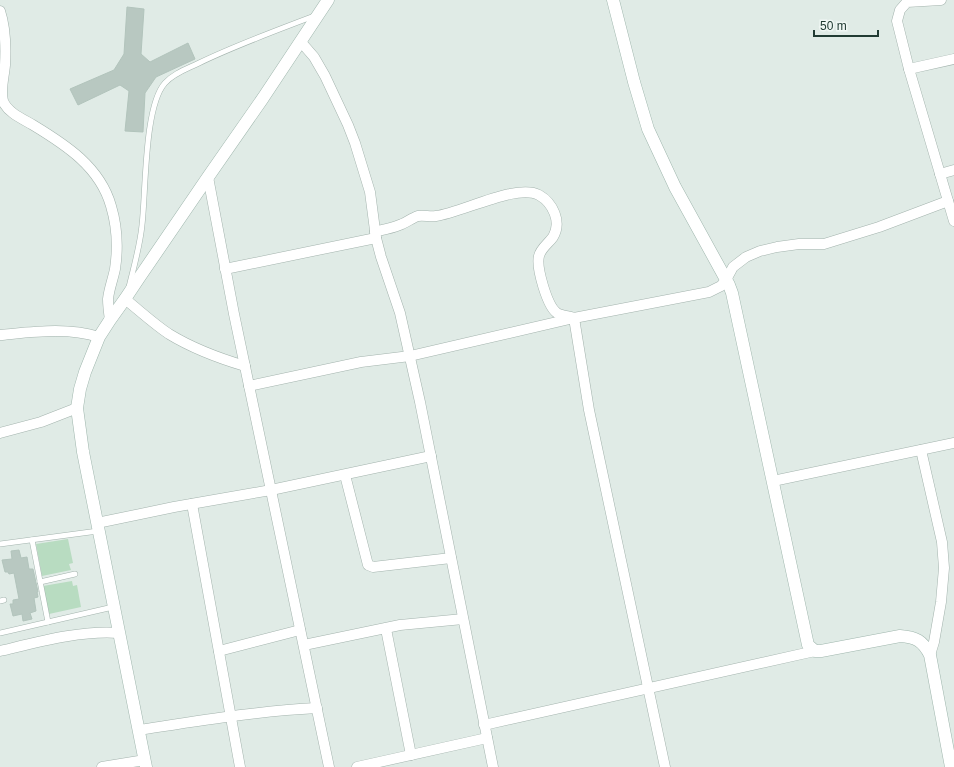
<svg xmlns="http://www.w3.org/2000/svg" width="954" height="767" font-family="Helvetica,sans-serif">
	<rect width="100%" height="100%" fill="#e0ebe6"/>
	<g fill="#b8dcc1">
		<polygon points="68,539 73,563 69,564 71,570 42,576 36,544"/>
		<polygon points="72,581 73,586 77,585 81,607 49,614 43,586"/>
	</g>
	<g fill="#b8c8c1" stroke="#b2c4bc">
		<polygon points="127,7 144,9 141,54 150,62 188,43 195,59 156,77 145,93 143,132 125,131 129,91 120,85 78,105 70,89 114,70 124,54"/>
		<polygon points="19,550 21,558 27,557 29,569 33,569 38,592 37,592 38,597 34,598 36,611 30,613 32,619 23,621 22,614 13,616 10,604 13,604 13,600 19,599 14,573 9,574 8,572 5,572 2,560 12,559 11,551"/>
	</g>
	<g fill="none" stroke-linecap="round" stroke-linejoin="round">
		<defs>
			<g id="lane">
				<path d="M129 287C134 266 140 246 142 225 146 192 144 106 165 83 174 73 187 69 199 63 236 45 275 31 314 16"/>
				<polyline points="32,540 48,622"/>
				<polyline points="0,544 98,531"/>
				<polyline points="40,582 75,574"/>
				<polyline points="0,601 4,600"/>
				<polyline points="0,633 113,607"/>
			</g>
			<g id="street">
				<polyline points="941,0 907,2 900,10 897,21 909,69 954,221"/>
				<path d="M0 11C6 29 6 47 5 65 4 77 0 90 3 101 8 113 23 119 33 125 66 145 100 167 111 206 117 226 118 249 115 269 113 279 109 289 108 299 108 306 109 313 110 320"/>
				<polyline points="301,42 314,57 325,76 348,125 355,143 370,192 376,238 381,257 400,313 420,402 493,767"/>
				<polyline points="909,69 954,59"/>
				<polyline points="940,174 954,170"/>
				<polyline points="208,177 234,314 329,767"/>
				<path d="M375 232C384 229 394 228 402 224 407 222 412 218 418 216 424 215 430 217 436 216 461 213 517 183 539 195 553 203 562 222 553 237 548 244 541 248 539 256 536 267 547 306 557 313 562 316 569 316 574 318L589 410 665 767"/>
				<polyline points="225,269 376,238"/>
				<path d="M125 299C140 311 154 324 169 334 192 348 218 358 245 366"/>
				<path d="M0 335C33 332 67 327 99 337"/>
				<polyline points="249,386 361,362 410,356 574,318 709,292 721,286 726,280 733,267 746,257 760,251 777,247 799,244 824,244 879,227 948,201"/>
				<polyline points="0,433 41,422 77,408"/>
				<polyline points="921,450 942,542 944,568 941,602 934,642 930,655"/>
				<polyline points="345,475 368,565 373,567 451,558"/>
				<polyline points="773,481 954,443"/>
				<polyline points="192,504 240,767"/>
				<polyline points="97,523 174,507 271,490 431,456"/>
				<polyline points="386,629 411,755"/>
				<polyline points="304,645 400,625 463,619"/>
				<path d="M0 651C38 642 81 630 119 633"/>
				<polyline points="219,651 300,630"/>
				<polyline points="484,725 815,651"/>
				<path d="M139 730C198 721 257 711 317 708"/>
				<polyline points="102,767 145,760"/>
				<polyline points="357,767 487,738"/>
			</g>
			<g id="secondary">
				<path d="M613 0 634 82 648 129 675 187 729 285 732 293 808 645 815 651H821L900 636C916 637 923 641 930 655L951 767"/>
				<polyline points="146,767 83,452 77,408 80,389 85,372 99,337 110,320 125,299 139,278 208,177 263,98 328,0"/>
			</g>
		</defs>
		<use href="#lane" stroke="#a3b3ad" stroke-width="6"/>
		<use href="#street" stroke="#a3b3ad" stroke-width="11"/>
		<use href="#secondary" stroke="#9fb6ad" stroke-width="13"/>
		<use href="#lane" stroke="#fff" stroke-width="5"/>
		<use href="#street" stroke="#fff" stroke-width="10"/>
		<use href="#secondary" stroke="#fff" stroke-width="12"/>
	</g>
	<path d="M814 30v6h64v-6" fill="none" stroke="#213b33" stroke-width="2"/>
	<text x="820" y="30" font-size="12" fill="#213b33" stroke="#f0f7f4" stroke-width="3" paint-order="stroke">50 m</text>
</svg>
